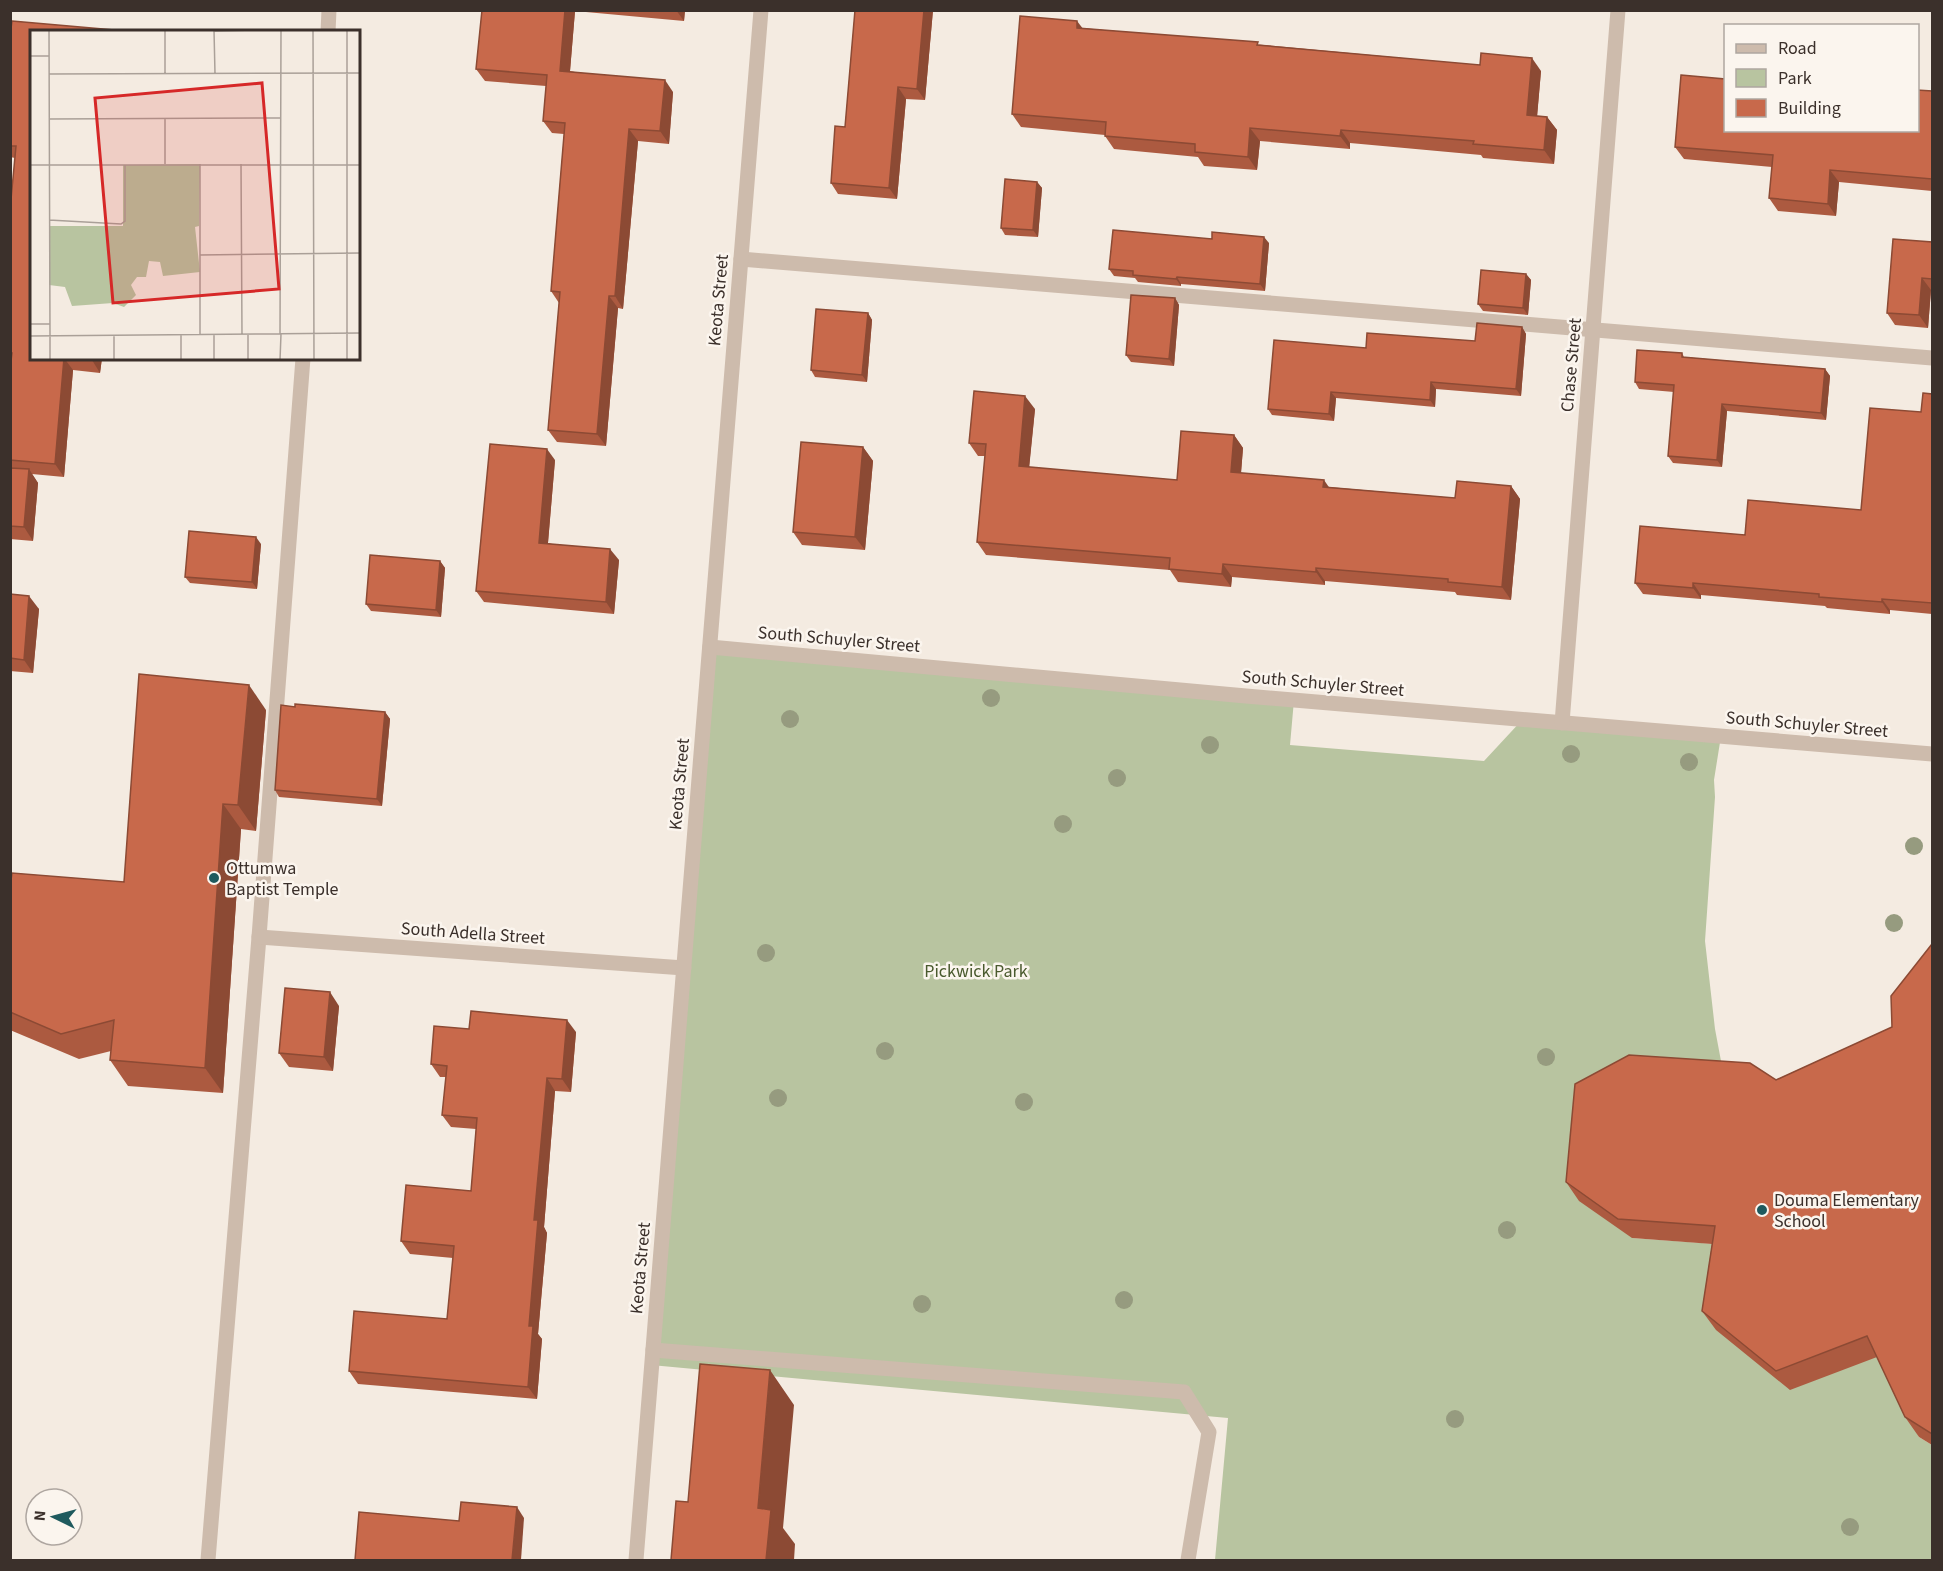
<svg xmlns="http://www.w3.org/2000/svg" width="1943" height="1571" font-family="'Source Sans 3',sans-serif">
	<rect width="100%" height="100%" fill="#f4ebe1"/>
	<polygon fill="#b8c4a0" points="710,647 1294,700 1290,745 1484,761 1523,719 1721,736 1714,780 1715,797 1705,941 1715,1029 1721,1061 1632,1238 1729,1245 1881,1356 1919,1437 1932,1445 1932,1560 1215,1560 1228,1418 651,1365"/>
	<g fill="none" stroke-linecap="round" stroke-linejoin="round">
		<g stroke="#cdbbac" stroke-width="15">
			<polyline points="328,32 329,10"/>
			<polyline points="741,259 1932,358"/>
			<polyline points="653,1350 1184,1392 1209,1432 1188,1560"/>
			<polyline points="208,1560 259,937 303,358"/>
		</g>
		<g stroke="#cdbbac" stroke-width="15">
			<polyline points="710,647 1246,696 1932,754"/>
			<polyline points="1562,723 1618,10"/>
			<polyline points="259,937 684,968"/>
			<polyline points="636,1560 761,10"/>
		</g>
	</g>
	<g fill="#969b7f">
		<circle cx="991" cy="698" r="9"/>
		<circle cx="790" cy="719" r="9"/>
		<circle cx="1210" cy="745" r="9"/>
		<circle cx="1571" cy="754" r="9"/>
		<circle cx="1689" cy="762" r="9"/>
		<circle cx="1117" cy="778" r="9"/>
		<circle cx="1063" cy="824" r="9"/>
		<circle cx="1914" cy="846" r="9"/>
		<circle cx="1894" cy="923" r="9"/>
		<circle cx="766" cy="953" r="9"/>
		<circle cx="885" cy="1051" r="9"/>
		<circle cx="1546" cy="1057" r="9"/>
		<circle cx="778" cy="1098" r="9"/>
		<circle cx="1024" cy="1102" r="9"/>
		<circle cx="1507" cy="1230" r="9"/>
		<circle cx="1124" cy="1300" r="9"/>
		<circle cx="922" cy="1304" r="9"/>
		<circle cx="1455" cy="1419" r="9"/>
		<circle cx="1850" cy="1527" r="9"/>
	</g>
	<g fill="#ac5a40">
		<polygon points="474,10 685,10 684,21 575,11 570,71 673,92 669,144 638,141 623,309 618,308 606,446 557,442 548,430 559,303 551,291 564,134 552,133 543,121 546,86 485,81 476,69 482,11"/>
		<polygon points="855,10 933,10 925,100 906,99 897,199 838,194 831,183 845,127"/>
		<polygon points="1083,28 1541,71 1537,116 1547,117 1557,130 1554,164 1483,158 1481,155 1350,143 1350,149 1260,141 1257,170 1204,166 1198,157 1114,149 1105,136 1105,135 1021,127 1012,114"/>
		<polygon points="32,32 32,358 102,358 100,373 73,370 64,477 32,474 38,483 33,541 10,539 10,210 15,158 10,157 10,36"/>
		<polygon points="1932,91 1932,191 1839,182 1836,216 1778,211 1769,198 1772,167 1684,159 1675,147 1725,130"/>
		<polygon points="1037,182 1042,188 1038,237 1005,235 1001,228"/>
		<polygon points="1932,242 1932,290 1931,290 1928,328 1895,325 1887,313"/>
		<polygon points="1269,243 1265,291 1181,284 1181,286 1138,282 1135,278 1114,276 1109,269"/>
		<polygon points="1526,274 1531,280 1528,315 1483,311 1478,304"/>
		<polygon points="1175,298 1179,305 1174,366 1131,362 1126,355"/>
		<polygon points="868,313 872,320 867,382 815,377 811,370"/>
		<polygon points="1522,327 1526,334 1521,396 1436,389 1435,407 1336,398 1334,421 1272,415 1268,409 1366,348 1475,341"/>
		<polygon points="1682,353 1684,357 1825,369 1830,376 1826,420 1727,411 1722,467 1673,463 1668,456 1674,392 1639,389 1635,382"/>
		<polygon points="1932,394 1932,614 1890,610 1890,614 1827,608 1825,606 1701,595 1701,599 1643,594 1635,583 1745,535 1861,510"/>
		<polygon points="1035,409 1029,467 1177,480 1234,435 1243,448 1241,473 1329,487 1455,498 1511,486 1520,499 1511,600 1457,595 1455,592 1325,581 1325,585 1232,577 1231,587 1178,582 1170,570 986,555 977,542 985,456 978,456 969,443"/>
		<polygon points="863,447 873,461 865,550 802,545 793,532"/>
		<polygon points="555,460 548,543 619,560 614,614 484,602 476,591"/>
		<polygon points="261,544 257,589 190,583 185,577"/>
		<polygon points="440,561 445,568 441,617 371,611 366,604"/>
		<polygon points="10,594 39,609 33,673 10,671"/>
		<polygon points="295,707 385,712 390,719 382,806 279,797 275,790"/>
		<polygon points="266,710 256,831 241,829 223,1093 128,1086 110,1060 111,1051 79,1059 10,1030 10,887 124,882"/>
		<polygon points="1932,944 1932,1445 1919,1437 1905,1417 1877,1357 1790,1390 1716,1330 1702,1311 1712,1244 1632,1238 1579,1201 1566,1182 1776,1080 1892,1027"/>
		<polygon points="339,1006 333,1071 289,1067 279,1053"/>
		<polygon points="469,1029 576,1032 571,1092 555,1091 544,1227 547,1233 538,1334 542,1339 537,1399 358,1384 349,1371 447,1319 453,1258 410,1254 401,1241 471,1191 476,1129 451,1127 442,1115 446,1077 440,1077 431,1064"/>
	</g>
	<g fill="#8c4a34">
		<polygon points="565,10 574,10 575,11 569,83 560,71"/>
		<polygon points="676,10 685,10 684,21"/>
		<polygon points="924,10 933,10 925,100 917,89"/>
		<polygon points="1077,21 1087,34 1077,28"/>
		<polygon points="1532,58 1541,71 1536,129 1527,115"/>
		<polygon points="665,80 673,92 669,144 660,131"/>
		<polygon points="898,87 906,99 897,199 889,188"/>
		<polygon points="1547,117 1557,130 1554,164 1544,150"/>
		<polygon points="1250,128 1260,141 1257,170 1248,157"/>
		<polygon points="629,129 638,141 623,309 615,296"/>
		<polygon points="1341,130 1350,143 1350,149 1340,136"/>
		<polygon points="1830,170 1839,182 1836,216 1828,204"/>
		<polygon points="1037,182 1042,188 1038,237 1033,230"/>
		<polygon points="1264,237 1269,243 1265,291 1260,284"/>
		<polygon points="1526,274 1531,280 1528,315 1523,308"/>
		<polygon points="1177,277 1181,284 1181,286 1176,279"/>
		<polygon points="1922,278 1931,290 1928,328 1919,315"/>
		<polygon points="609,296 618,308 606,446 597,434"/>
		<polygon points="1175,298 1179,305 1174,366 1169,359"/>
		<polygon points="868,313 872,320 867,382 862,375"/>
		<polygon points="1522,327 1526,334 1521,396 1516,389"/>
		<polygon points="64,358 73,370 64,477 55,464"/>
		<polygon points="92,358 102,358 100,373 92,360"/>
		<polygon points="1825,369 1830,376 1826,420 1821,413"/>
		<polygon points="1431,382 1436,389 1435,407 1430,400"/>
		<polygon points="1331,392 1336,398 1334,421 1329,414"/>
		<polygon points="1025,396 1035,409 1028,479 1019,466"/>
		<polygon points="1722,404 1727,411 1722,467 1717,460"/>
		<polygon points="1234,435 1243,448 1240,485 1231,472"/>
		<polygon points="863,447 873,461 865,550 855,537"/>
		<polygon points="547,449 555,460 547,554 539,543"/>
		<polygon points="29,469 38,483 33,541 24,527"/>
		<polygon points="1324,480 1333,493 1323,487"/>
		<polygon points="1511,486 1520,499 1511,600 1502,587"/>
		<polygon points="256,537 261,544 257,589 252,582"/>
		<polygon points="610,549 619,560 614,614 606,602"/>
		<polygon points="440,561 445,568 441,617 436,610"/>
		<polygon points="1223,564 1232,577 1231,587 1222,574"/>
		<polygon points="1316,568 1325,581 1325,585 1316,572"/>
		<polygon points="1693,583 1701,595 1701,599 1693,588"/>
		<polygon points="29,596 39,609 33,673 24,660"/>
		<polygon points="1882,599 1890,610 1890,614 1882,602"/>
		<polygon points="249,685 266,710 256,831 238,805"/>
		<polygon points="385,712 390,719 382,806 377,799"/>
		<polygon points="223,804 241,829 223,1093 205,1068"/>
		<polygon points="330,992 339,1006 333,1071 324,1057"/>
		<polygon points="567,1020 576,1032 571,1092 562,1079"/>
		<polygon points="547,1078 555,1091 544,1227 547,1233 538,1334 542,1339 537,1399 528,1387 529,1326 534,1220"/>
		<polygon points="770,1370 794,1405 783,1528 795,1544 794,1560 766,1560 758,1508"/>
		<polygon points="517,1507 524,1518 521,1560 512,1560"/>
	</g>
	<g fill="#c8694b" stroke="#8c4a34" stroke-width="1.5">
		<polygon points="482,10 565,10 560,71 665,80 660,131 629,129 615,296 609,296 597,434 548,430 560,292 551,291 565,123 543,121 547,75 476,69"/>
		<polygon points="855,10 924,10 917,89 898,87 889,188 831,183 835,126 845,127"/>
		<polygon points="1020,16 1077,21 1077,28 1258,42 1257,45 1480,65 1481,53 1532,58 1527,115 1547,117 1544,150 1473,144 1474,141 1341,130 1340,136 1250,128 1248,157 1195,152 1195,144 1105,136 1106,122 1012,114"/>
		<polygon points="12,21 126,31 32,32 32,358 64,358 55,464 10,460 10,369 12,353 10,353 10,210 16,146 10,146 10,36"/>
		<polygon points="1681,75 1725,79 1725,130 1917,130 1917,90 1932,91 1932,179 1830,170 1828,204 1769,198 1773,155 1675,147"/>
		<polygon points="1005,179 1037,182 1033,230 1001,228"/>
		<polygon points="1113,230 1212,239 1212,232 1264,237 1260,284 1177,277 1176,279 1133,275 1133,271 1109,269"/>
		<polygon points="1893,239 1932,242 1932,279 1922,278 1919,315 1887,313"/>
		<polygon points="1481,270 1526,274 1523,308 1478,304"/>
		<polygon points="1131,295 1175,298 1169,359 1126,355"/>
		<polygon points="816,309 868,313 862,375 811,370"/>
		<polygon points="1477,323 1522,327 1516,389 1431,382 1430,400 1331,392 1329,414 1268,409 1274,340 1366,348 1367,333 1475,341"/>
		<polygon points="1637,350 1682,353 1682,357 1825,369 1821,413 1722,404 1717,460 1668,456 1674,385 1635,382"/>
		<polygon points="72,358 92,358 92,360"/>
		<polygon points="974,391 1025,396 1019,466 1177,480 1181,431 1234,435 1231,472 1324,480 1323,487 1455,498 1457,481 1511,486 1502,587 1448,582 1448,579 1316,568 1316,572 1223,564 1222,574 1169,569 1170,558 977,542 986,444 969,443"/>
		<polygon points="1923,393 1932,394 1932,603 1882,599 1882,602 1819,597 1819,594 1693,583 1693,588 1635,583 1640,526 1745,535 1748,500 1861,510 1870,408 1921,412"/>
		<polygon points="801,442 863,447 855,537 793,532"/>
		<polygon points="490,444 547,449 539,543 610,549 606,602 476,591"/>
		<polygon points="10,468 29,469 24,527 10,526"/>
		<polygon points="189,531 256,537 252,582 185,577"/>
		<polygon points="370,555 440,561 436,610 366,604"/>
		<polygon points="10,594 29,596 24,660 10,658"/>
		<polygon points="139,674 249,685 238,805 223,804 205,1068 110,1060 114,1020 61,1034 10,1012 10,887 12,873 124,882"/>
		<polygon points="295,704 385,712 377,799 275,790 281,705 295,707"/>
		<polygon points="1932,944 1932,1434 1905,1417 1867,1336 1776,1371 1702,1311 1715,1226 1618,1219 1566,1182 1575,1084 1629,1055 1750,1063 1776,1080 1892,1027 1891,996"/>
		<polygon points="285,988 330,992 324,1057 279,1053"/>
		<polygon points="471,1011 567,1020 562,1079 547,1078 534,1220 538,1220 529,1326 533,1326 528,1387 349,1371 354,1311 447,1319 454,1246 401,1241 406,1185 471,1191 477,1118 442,1115 447,1066 431,1064 434,1026 469,1029"/>
		<polygon points="700,1364 770,1370 758,1508 771,1510 766,1560 671,1560 676,1501 688,1502"/>
		<polygon points="461,1502 517,1507 512,1560 355,1560 359,1512 459,1521"/>
	</g>
	<g fill="#1f5a5e" stroke="#fbf5ee" stroke-width="2">
		<circle cx="214" cy="878" r="6"/>
		<circle cx="1762" cy="1210" r="6"/>
	</g>
	<g text-anchor="middle" stroke-width="5" stroke-linejoin="round" paint-order="stroke">
		<g font-size="18" fill="#3b302b" stroke="#fbf5ee">
			<text transform="translate(718 300) rotate(-85)" y="6">Keota Street</text>
			<text transform="translate(1571 365) rotate(-85)" y="6">Chase Street</text>
			<text transform="translate(839 639) rotate(5)" y="6">South Schuyler Street</text>
			<text transform="translate(1323 683) rotate(5)" y="6">South Schuyler Street</text>
			<text transform="translate(1807 724) rotate(5)" y="6">South Schuyler Street</text>
			<text transform="translate(679 784) rotate(-85)" y="6">Keota Street</text>
			<text transform="translate(473 933) rotate(4)" y="6">South Adella Street</text>
			<text transform="translate(640 1268) rotate(-85)" y="6">Keota Street</text>
		</g>
		<g font-size="18" fill="#3b302b" stroke="#fbf5ee" text-anchor="start">
			<text x="226" y="874">Ottumwa<tspan x="226" dy="21">Baptist Temple</tspan></text>
			<text x="1774" y="1206">Douma Elementary<tspan x="1774" dy="21">School</tspan></text>
		</g>
		<g font-size="18" fill="#4a5a2e" stroke="#fbf5ee">
			<text x="976" y="977">Pickwick Park</text>
		</g>
	</g>
	<g transform="translate(30 30)">
		<rect width="330" height="330" fill="#f4ebe1"/>
		<path d="M170 134 169 196 165 197 170 242 133 246 130 232 119 231 116 247H107L101 255 106 265 94 277 83 273 42 276 35 257 19 255V196H93V135Z" fill="#b8c4a0"/>
		<path fill="none" stroke="#aaa098" stroke-width="1.5" d="M19 0 20 306M135 0V44M184 0 185 44M283 0 284 330M317 0V330M184 1 226 0M0 26H19M19 44 330 43M19 89 251 88M135 89V134M170 134V305M211 134 212 305M0 135H330M19 190 91 194 95 191V135M170 225 330 223M0 294H20M250 304 251 0M84 305V330M151 305V330M0 306 330 303M20 330V306M184 330V305M218 330V305M250 330 251 304"/>
		<path fill="#d62828" fill-opacity="0.15" stroke="#d62828" stroke-width="3" d="M232 53 249 259 83 273 65 68Z"/>
		<rect width="330" height="330" fill="none" stroke="#3b302b" stroke-width="3"/>
	</g>
	<rect width="1943" height="1571" fill="none" stroke="#3b302b" stroke-width="24"/>
	<rect x="1724" y="24" width="195" height="108" fill="#fbf5ee" stroke="#aea6a0" stroke-width="1.5"/>
	<rect x="1736" y="44" width="30" height="9" fill="#cdbbac" stroke="#aea6a0" stroke-width="1.5"/>
	<text x="1778" y="54" font-size="18" fill="#3b302b">Road</text>
	<rect x="1736" y="69" width="30" height="18" fill="#b8c4a0" stroke="#aea6a0" stroke-width="1.5"/>
	<text x="1778" y="84" font-size="18" fill="#3b302b">Park</text>
	<rect x="1736" y="99" width="30" height="18" fill="#c8694b" stroke="#aea6a0" stroke-width="1.5"/>
	<text x="1778" y="114" font-size="18" fill="#3b302b">Building</text>
	<g transform="translate(54 1517) rotate(275)"><circle r="28" fill="#fbf5ee" stroke="#aea6a0" stroke-width="1.5"/>
	<path d="M0-4.5L10 22L0 15L-10 22Z" fill="#1f5a5e"/>
	<text y="-9" font-size="16" font-weight="bold" text-anchor="middle" fill="#3b302b">N</text>
	</g>
</svg>
